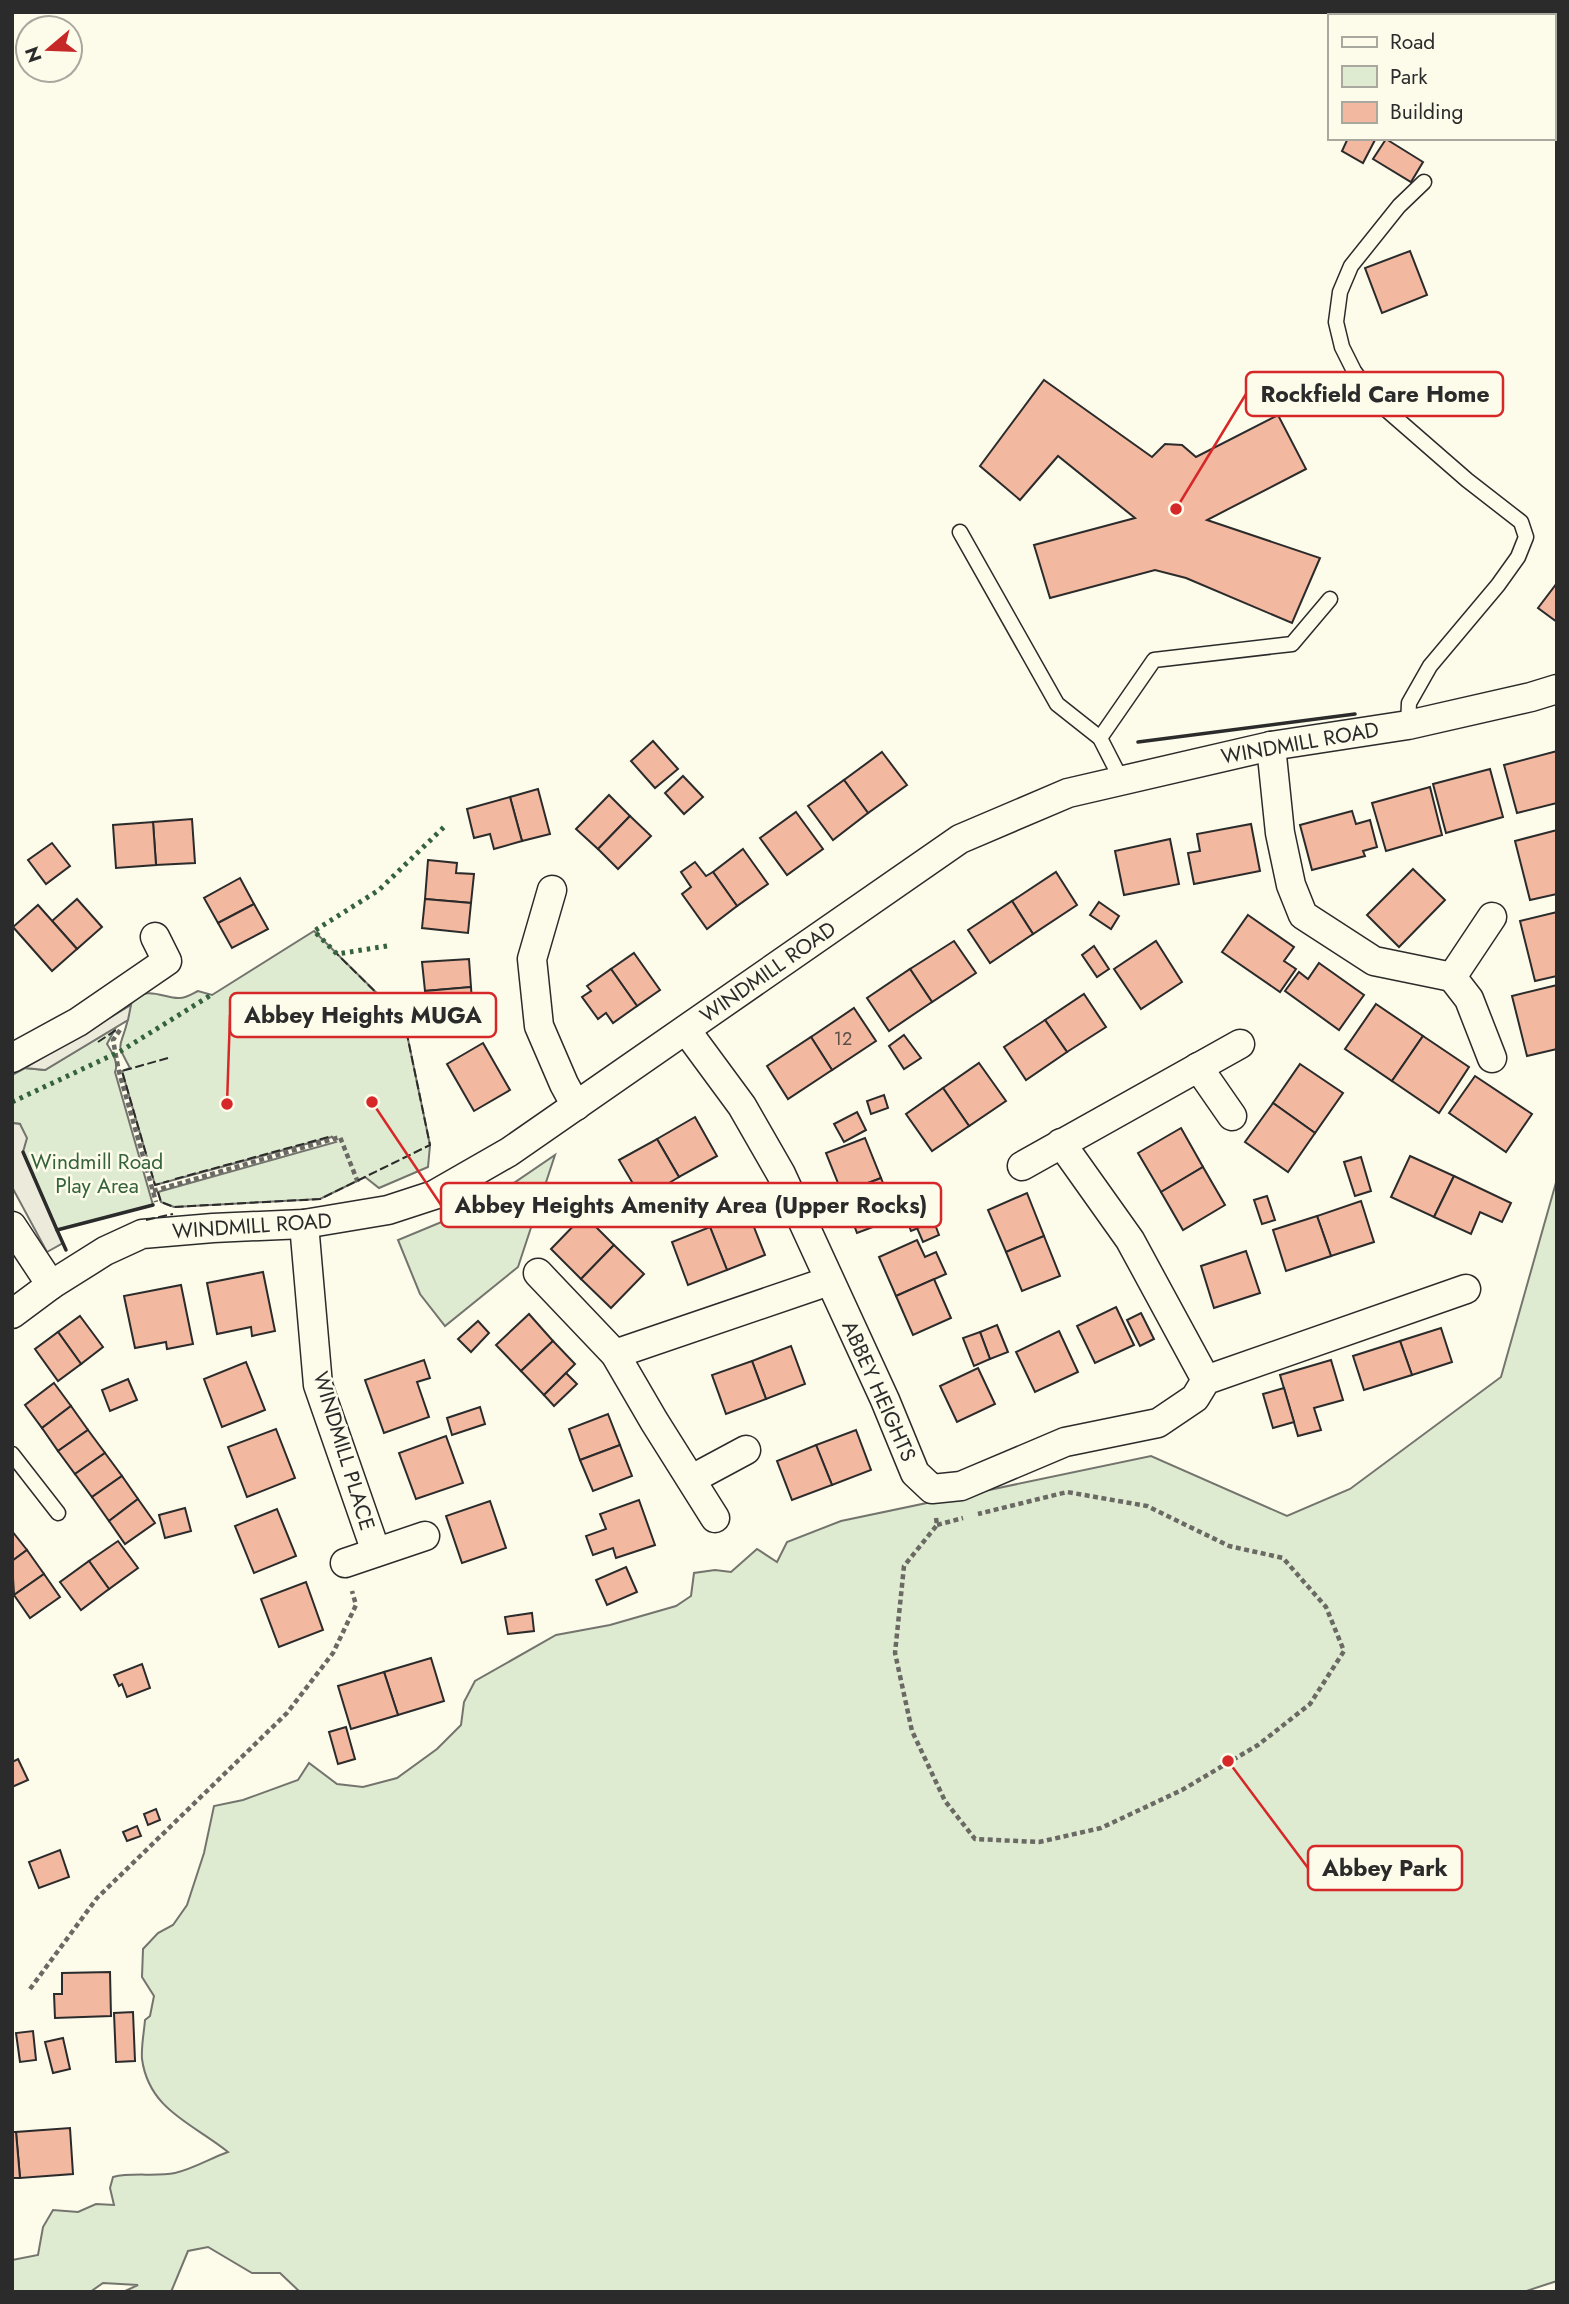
<svg xmlns="http://www.w3.org/2000/svg" width="1569" height="2304" font-family="Jost,sans-serif">
	<rect width="100%" height="100%" fill="#fdfbea"/>
	<g fill="#deebd1" stroke="#74746e" stroke-width="2">
		<path d="M314 931 404 1020 430 1145 428 1167 379 1188 365 1177 320 1199 174 1207 161 1202 158 1192 336 1142 332 1137 155 1185 122 1071 130 1068C115 1041 120 1050 127 1023 129 1016 128 1007 132 1002 145 985 164 998 178 998 185 999 192 994 198 991L212 995Z"/>
		<path d="M116 1027 107 1044C112 1052 119 1063 115 1072L153 1205 57 1230 23 1152 20 1124 12 1123V1075L25 1068 45 1070Z"/>
		<polygon points="555,1155 518,1267 445,1326 420,1294 398,1240 480,1206"/>
		<path d="M1557 1179V2281L1523 2292H300L280 2273H252L208 2247 188 2251 171 2292H123L138 2285 103 2283 90 2292H12V2260L38 2255 43 2227 53 2210 78 2212 96 2204 114 2205 110 2188 113 2177C133 2172 155 2177 175 2173 193 2169 211 2158 228 2152 192 2123 149 2110 142 2059 141 2047 144 2033 145 2020L150 2016 154 1996 142 1977 143 1949 158 1933 173 1925 187 1905 204 1853 214 1806 243 1800 298 1780 309 1763 337 1784 363 1787 397 1778 437 1749 461 1725 464 1702 475 1681 556 1635 610 1625 676 1606 691 1596 694 1573 715 1570 731 1572 757 1549 777 1562 787 1542 841 1521 1151 1456 1287 1516 1350 1489 1501 1377Z"/>
	</g>
	<g fill="#eceadb" stroke="#74746e" stroke-width="2">
		<polygon points="131,1005 128,1020 45,1070 25,1068"/>
		<polygon points="12,1123 20,1124 27,1138 23,1152 63,1243 47,1252 12,1187"/>
	</g>
	<g fill="#f2b8a0" stroke="#2b2b2b" stroke-width="2">
		<polygon points="1348,138 1376,138 1363,163 1342,151"/>
		<polygon points="1386,139 1423,162 1411,182 1373,159"/>
		<polygon points="1410,251 1427,295 1382,313 1365,268"/>
		<polygon points="1044,380 1152,457 1165,444 1182,445 1196,457 1278,415 1306,469 1207,520 1320,558 1292,623 1186,578 1155,570 1050,598 1034,545 1135,518 1058,456 1020,500 980,466"/>
		<polygon points="1557,583 1557,622 1538,608"/>
		<polygon points="653,741 678,769 655,788 631,761"/>
		<polygon points="1557,751 1557,803 1517,813 1504,765"/>
		<polygon points="882,752 907,785 868,813 844,780"/>
		<polygon points="1490,769 1503,817 1446,833 1433,784"/>
		<polygon points="683,776 703,797 684,814 665,793"/>
		<polygon points="844,780 868,813 833,840 808,806"/>
		<polygon points="1430,787 1442,835 1386,851 1372,803"/>
		<polygon points="538,789 550,834 522,841 510,797"/>
		<polygon points="609,795 630,816 598,849 576,829"/>
		<polygon points="510,797 522,841 494,849 490,834 474,838 467,809"/>
		<polygon points="1352,811 1356,824 1370,820 1377,847 1363,851 1365,856 1312,870 1300,825"/>
		<polygon points="796,812 823,849 787,875 760,838"/>
		<polygon points="630,816 651,836 618,869 598,849"/>
		<polygon points="192,819 195,863 156,865 153,822"/>
		<polygon points="153,822 156,865 116,868 113,825"/>
		<polygon points="1251,824 1260,871 1194,884 1188,853 1200,851 1197,834"/>
		<polygon points="1557,830 1557,894 1530,900 1515,841"/>
		<polygon points="1170,839 1179,884 1124,895 1115,851"/>
		<polygon points="52,843 70,866 46,884 28,860"/>
		<polygon points="743,849 768,884 737,906 713,872"/>
		<polygon points="428,860 457,863 456,873 474,874 471,903 425,899"/>
		<polygon points="695,862 706,876 713,872 737,906 707,929 682,894 691,887 681,872"/>
		<polygon points="1413,869 1445,900 1399,947 1367,915"/>
		<polygon points="1056,872 1077,905 1033,934 1012,901"/>
		<polygon points="240,878 254,904 218,923 204,898"/>
		<polygon points="77,899 102,927 77,949 52,921"/>
		<polygon points="425,899 471,903 468,933 422,928"/>
		<polygon points="1012,901 1033,934 990,963 968,930"/>
		<polygon points="1099,902 1119,916 1111,929 1090,915"/>
		<polygon points="254,904 268,929 232,948 218,923"/>
		<polygon points="38,905 77,949 52,971 13,927"/>
		<polygon points="1557,912 1557,976 1535,981 1520,921"/>
		<polygon points="1248,915 1294,947 1284,961 1296,969 1280,992 1222,952"/>
		<polygon points="954,941 976,973 932,1002 910,969"/>
		<polygon points="1156,941 1182,982 1141,1009 1114,969"/>
		<polygon points="1094,946 1109,969 1097,977 1082,955"/>
		<polygon points="634,953 660,990 637,1006 611,969"/>
		<polygon points="469,959 471,987 425,991 422,962"/>
		<polygon points="1319,963 1364,995 1339,1030 1285,991 1299,972 1308,979"/>
		<polygon points="611,969 637,1006 613,1023 606,1013 598,1019 582,997 591,991 587,986"/>
		<polygon points="910,969 932,1002 889,1031 867,998"/>
		<polygon points="1557,985 1557,1049 1527,1056 1512,996"/>
		<polygon points="471,987 473,1017 427,1020 425,991"/>
		<polygon points="1084,994 1106,1027 1067,1052 1045,1020"/>
		<polygon points="1376,1004 1423,1036 1392,1081 1345,1049"/>
		<polygon points="854,1008 876,1041 832,1070 811,1037"/>
		<polygon points="1045,1020 1067,1052 1026,1080 1004,1047"/>
		<polygon points="904,1035 921,1058 904,1069 889,1046"/>
		<polygon points="1423,1036 1469,1067 1439,1113 1392,1081"/>
		<polygon points="811,1037 832,1070 788,1099 767,1066"/>
		<polygon points="483,1043 510,1090 474,1111 447,1064"/>
		<polygon points="979,1063 1006,1101 969,1126 943,1088"/>
		<polygon points="1300,1064 1343,1093 1315,1133 1273,1103"/>
		<polygon points="1475,1076 1532,1114 1506,1152 1449,1113"/>
		<polygon points="943,1088 969,1126 932,1151 906,1114"/>
		<polygon points="884,1095 888,1108 871,1114 867,1101"/>
		<polygon points="1273,1103 1315,1133 1288,1172 1245,1142"/>
		<polygon points="857,1112 866,1130 844,1142 834,1124"/>
		<polygon points="695,1117 717,1156 679,1177 657,1139"/>
		<polygon points="1181,1128 1203,1167 1161,1192 1138,1153"/>
		<polygon points="865,1138 881,1178 842,1193 826,1153"/>
		<polygon points="657,1139 679,1177 642,1199 619,1160"/>
		<polygon points="1410,1156 1454,1176 1434,1217 1391,1197"/>
		<polygon points="1361,1157 1371,1191 1355,1196 1344,1162"/>
		<polygon points="1203,1167 1225,1205 1183,1230 1161,1192"/>
		<polygon points="1454,1176 1511,1203 1502,1222 1480,1212 1471,1234 1434,1217"/>
		<polygon points="881,1178 897,1218 857,1233 842,1193"/>
		<polygon points="1027,1193 1044,1236 1006,1252 988,1210"/>
		<polygon points="1267,1196 1275,1220 1262,1224 1254,1200"/>
		<polygon points="933,1197 941,1219 911,1231 903,1209"/>
		<polygon points="1361,1201 1374,1242 1331,1256 1317,1216"/>
		<polygon points="748,1212 765,1255 727,1270 710,1227"/>
		<polygon points="584,1215 614,1245 581,1279 551,1249"/>
		<polygon points="1317,1216 1331,1256 1286,1271 1273,1230"/>
		<polygon points="934,1222 939,1235 923,1242 917,1228"/>
		<polygon points="710,1227 727,1270 688,1285 672,1242"/>
		<polygon points="1044,1236 1060,1276 1022,1291 1006,1252"/>
		<polygon points="917,1240 925,1257 936,1252 946,1274 896,1296 879,1257"/>
		<polygon points="614,1245 644,1274 611,1308 581,1279"/>
		<polygon points="1246,1251 1260,1293 1214,1308 1201,1266"/>
		<polygon points="263,1272 275,1331 252,1336 251,1327 217,1334 207,1283"/>
		<polygon points="934,1279 951,1318 913,1335 896,1296"/>
		<polygon points="181,1285 193,1344 167,1349 166,1342 135,1348 124,1296"/>
		<polygon points="1116,1307 1134,1345 1095,1363 1077,1326"/>
		<polygon points="1141,1313 1154,1339 1140,1346 1127,1320"/>
		<polygon points="529,1314 553,1341 521,1371 496,1345"/>
		<polygon points="80,1316 103,1347 81,1364 58,1332"/>
		<polygon points="478,1321 489,1333 471,1352 458,1339"/>
		<polygon points="997,1325 1008,1352 990,1359 980,1332"/>
		<polygon points="1441,1328 1452,1362 1412,1375 1400,1341"/>
		<polygon points="1059,1331 1078,1372 1035,1392 1016,1352"/>
		<polygon points="58,1332 81,1364 58,1381 35,1349"/>
		<polygon points="980,1332 990,1359 974,1366 963,1338"/>
		<polygon points="553,1341 575,1364 544,1395 521,1371"/>
		<polygon points="1400,1341 1412,1375 1364,1390 1353,1356"/>
		<polygon points="791,1346 805,1384 766,1399 752,1361"/>
		<polygon points="424,1360 430,1378 417,1382 429,1417 384,1433 365,1380"/>
		<polygon points="1331,1360 1343,1400 1314,1408 1321,1430 1298,1436 1280,1375"/>
		<polygon points="752,1361 766,1399 726,1414 712,1375"/>
		<polygon points="246,1362 265,1410 222,1427 204,1379"/>
		<polygon points="978,1368 995,1404 957,1422 940,1386"/>
		<polygon points="566,1373 577,1384 554,1406 544,1395"/>
		<polygon points="128,1379 137,1400 110,1411 102,1390"/>
		<polygon points="54,1383 71,1406 42,1428 25,1405"/>
		<polygon points="1284,1388 1294,1422 1273,1428 1263,1394"/>
		<polygon points="71,1406 88,1430 58,1451 42,1428"/>
		<polygon points="480,1407 485,1424 452,1435 447,1418"/>
		<polygon points="608,1414 620,1445 580,1460 569,1429"/>
		<polygon points="276,1429 295,1478 247,1497 228,1447"/>
		<polygon points="88,1430 105,1453 75,1474 58,1451"/>
		<polygon points="856,1430 871,1470 832,1485 816,1445"/>
		<polygon points="446,1436 463,1483 416,1499 399,1453"/>
		<polygon points="620,1445 632,1476 593,1491 580,1460"/>
		<polygon points="816,1445 832,1485 792,1500 777,1461"/>
		<polygon points="105,1453 122,1476 92,1497 75,1474"/>
		<polygon points="122,1476 138,1499 109,1521 92,1497"/>
		<polygon points="138,1499 155,1523 125,1544 109,1521"/>
		<polygon points="639,1500 655,1545 616,1558 613,1548 593,1555 586,1536 606,1529 600,1514"/>
		<polygon points="490,1501 506,1548 462,1563 446,1516"/>
		<polygon points="185,1508 191,1531 165,1538 159,1515"/>
		<polygon points="277,1509 296,1556 254,1573 235,1526"/>
		<polygon points="12,1531 27,1550 12,1561"/>
		<polygon points="118,1541 138,1568 109,1589 89,1561"/>
		<polygon points="27,1550 44,1574 14,1595 12,1561"/>
		<polygon points="89,1561 109,1589 81,1610 60,1582"/>
		<polygon points="626,1567 637,1592 607,1605 596,1580"/>
		<polygon points="44,1574 60,1597 30,1618 14,1595"/>
		<polygon points="306,1582 323,1630 279,1647 261,1599"/>
		<polygon points="532,1613 534,1631 508,1634 505,1617"/>
		<polygon points="431,1658 444,1701 398,1715 384,1672"/>
		<polygon points="142,1664 150,1688 127,1697 122,1684 119,1686 114,1675"/>
		<polygon points="384,1672 398,1715 351,1729 338,1686"/>
		<polygon points="346,1727 355,1759 338,1764 329,1732"/>
		<polygon points="18,1759 28,1780 12,1787 12,1762"/>
		<polygon points="156,1809 160,1820 148,1825 144,1814"/>
		<polygon points="137,1826 141,1836 127,1841 123,1832"/>
		<polygon points="60,1850 69,1877 39,1888 29,1862"/>
		<polygon points="110,1972 111,2016 55,2018 54,1994 62,1994 62,1973"/>
		<polygon points="133,2012 135,2061 116,2062 114,2013"/>
		<polygon points="33,2031 36,2060 20,2062 16,2033"/>
		<polygon points="63,2038 70,2069 53,2073 45,2042"/>
		<polygon points="70,2128 73,2174 20,2178 16,2132"/>
		<polygon points="12,2132 16,2132 20,2178 12,2178"/>
	</g>
	<g fill="none" stroke-linecap="round" stroke-linejoin="round">
		<defs>
			<g id="service">
				<polyline points="960,532 1057,704 1100,738 1122,781"/>
				<polyline points="1408,725 1409,703 1430,666 1498,585 1518,557 1526,537 1521,522 1467,480 1374,399 1354,371 1342,347 1336,322 1340,292 1351,266 1399,206 1424,182"/>
				<polyline points="1100,738 1154,660 1292,644 1330,599"/>
				<polyline points="12,1454 58,1513"/>
			</g>
			<g id="minor">
				<polyline points="1271,746 1280,833 1291,885 1303,915 1374,961 1452,977"/>
				<polyline points="552,890 532,959 539,1026 564,1084 576,1106"/>
				<polyline points="686,1030 742,1106 781,1174 885,1400 915,1473 932,1489 961,1486 1065,1442 1158,1423 1195,1398 1206,1380 1466,1289"/>
				<polyline points="12,1058 78,1022 167,961 155,937"/>
				<polyline points="1492,1058 1469,999 1452,977 1492,917"/>
				<polyline points="1198,1067 1232,1116"/>
				<polyline points="1061,1143 1130,1240 1206,1380"/>
				<polyline points="1022,1166 1240,1044"/>
				<polyline points="304,1224 318,1385 376,1552"/>
				<polyline points="12,1226 51,1285"/>
				<polyline points="538,1273 615,1354 654,1421 715,1518"/>
				<polyline points="12,1314 51,1285 105,1251 142,1234 213,1228 304,1224 388,1210 434,1195 509,1152 960,839 1068,793 1271,746 1408,725 1531,697 1557,689"/>
				<polyline points="615,1354 829,1281"/>
				<polyline points="692,1479 746,1450"/>
				<polyline points="345,1563 425,1536"/>
			</g>
		</defs>
		<use href="#service" stroke="#2b2b2b" stroke-width="17"/>
		<use href="#minor" stroke="#2b2b2b" stroke-width="31"/>
		<g stroke="#6a6964" stroke-width="4.5" stroke-dasharray="5 3.5" stroke-linecap="butt">
			<polyline points="120,1030 113,1040 119,1072 156,1202"/>
			<polyline points="153,1191 340,1137 359,1185"/>
			<polyline points="936,1518 937,1525 904,1566 895,1653 912,1731 945,1801 975,1839 1039,1842 1101,1828 1182,1790 1258,1745 1310,1704 1344,1651 1326,1607 1283,1558 1229,1546 1147,1506 1067,1492 978,1514"/>
			<polyline points="937,1525 963,1518"/>
			<polyline points="30,1989 97,1898 287,1713 333,1653 356,1605 352,1591"/>
		</g>
		<use href="#service" stroke="#fdfbea" stroke-width="14"/>
		<use href="#minor" stroke="#fdfbea" stroke-width="28"/>
		<g stroke="#34623c" stroke-width="5" stroke-dasharray="3.5 5" stroke-linecap="butt">
			<polyline points="387,946 337,954 314,931 379,890 445,826"/>
			<polyline points="12,1102 121,1051 211,995"/>
		</g>
		<g stroke="#2b2b2b" stroke-width="2" stroke-dasharray="9 3.5" stroke-linecap="butt">
			<polyline points="98,1042 116,1030"/>
			<polyline points="168,1058 122,1071 155,1185 169,1181"/>
			<polyline points="175,1179 332,1136"/>
			<polyline points="158,1192 161,1202 174,1207 320,1199 430,1145 404,1020 337,954"/>
			<polyline points="146,1220 173,1214"/>
		</g>
		<g stroke="#2b2b2b" stroke-width="3.5">
			<polyline points="1138,742 1355,714"/>
			<polyline points="23,1152 57,1230 153,1205"/>
			<polyline points="57,1230 66,1250"/>
		</g>
	</g>
	<g text-anchor="middle" stroke-width="5" stroke-linejoin="round" paint-order="stroke">
		<g font-size="18" fill="#5d4e48">
			<text x="843" y="1045">12</text>
		</g>
		<g font-size="21" fill="#2b2b2b" stroke="#fdfbea">
			<text transform="translate(1300 743) rotate(-10)" y="7">WINDMILL ROAD</text>
			<text transform="translate(768 972) rotate(-35)" y="7">WINDMILL ROAD</text>
			<text transform="translate(252 1226) rotate(-4)" y="7">WINDMILL ROAD</text>
			<text transform="translate(879 1391) rotate(66)" y="7">ABBEY HEIGHTS</text>
			<text transform="translate(344 1451) rotate(73)" y="7">WINDMILL PLACE</text>
		</g>
		<g font-size="21" fill="#34623c" stroke="#fdfbea">
			<text x="97" y="1169">Windmill Road<tspan x="97" dy="24">Play Area</tspan></text>
		</g>
	</g>
	<path fill="none" stroke="#d62828" stroke-width="2.5" d="M1176 509L1246 394M227 1104L230 1015M372 1102L441 1205M1228 1761L1308 1868"/>
	<g fill="#d62828" stroke="#fdfbea" stroke-width="2.5">
		<circle cx="1176" cy="509" r="7"/>
		<circle cx="227" cy="1104" r="7"/>
		<circle cx="372" cy="1102" r="7"/>
		<circle cx="1228" cy="1761" r="7"/>
	</g>
	<g fill="#fdfbea" stroke="#d62828" stroke-width="2.5">
		<rect x="1246" y="372" width="257" height="44" rx="7"/>
		<rect x="230" y="993" width="266" height="44" rx="7"/>
		<rect x="441" y="1183" width="500" height="44" rx="7"/>
		<rect x="1308" y="1846" width="154" height="44" rx="7"/>
	</g>
	<g font-size="23" text-anchor="middle" font-weight="bold" fill="#2b2b2b">
		<text x="1375" y="402">Rockfield Care Home</text>
		<text x="363" y="1023">Abbey Heights MUGA</text>
		<text x="691" y="1213">Abbey Heights Amenity Area (Upper Rocks)</text>
		<text x="1385" y="1876">Abbey Park</text>
	</g>
	<rect width="1569" height="2304" fill="none" stroke="#2b2b2b" stroke-width="28"/>
	<rect x="1328" y="14" width="228" height="126" fill="#fdfbea" stroke="#a9a89e" stroke-width="2"/>
	<rect x="1342" y="37" width="35" height="10" fill="#fdfbea" stroke="#a9a89e" stroke-width="2"/>
	<text x="1390" y="49" font-size="21" fill="#2b2b2b">Road</text>
	<rect x="1342" y="66" width="35" height="21" fill="#deebd1" stroke="#a9a89e" stroke-width="2"/>
	<text x="1390" y="84" font-size="21" fill="#2b2b2b">Park</text>
	<rect x="1342" y="102" width="35" height="21" fill="#f2b8a0" stroke="#a9a89e" stroke-width="2"/>
	<text x="1390" y="119" font-size="21" fill="#2b2b2b">Building</text>
	<g transform="translate(49 49) rotate(251)"><circle r="33" fill="#fdfbea" stroke="#a9a89e" stroke-width="2"/>
	<path d="M0-5L12 26L0 18L-12 26Z" fill="#c62828"/>
	<text y="-10" font-size="19" font-weight="bold" text-anchor="middle" fill="#2b2b2b">N</text>
	</g>
</svg>
